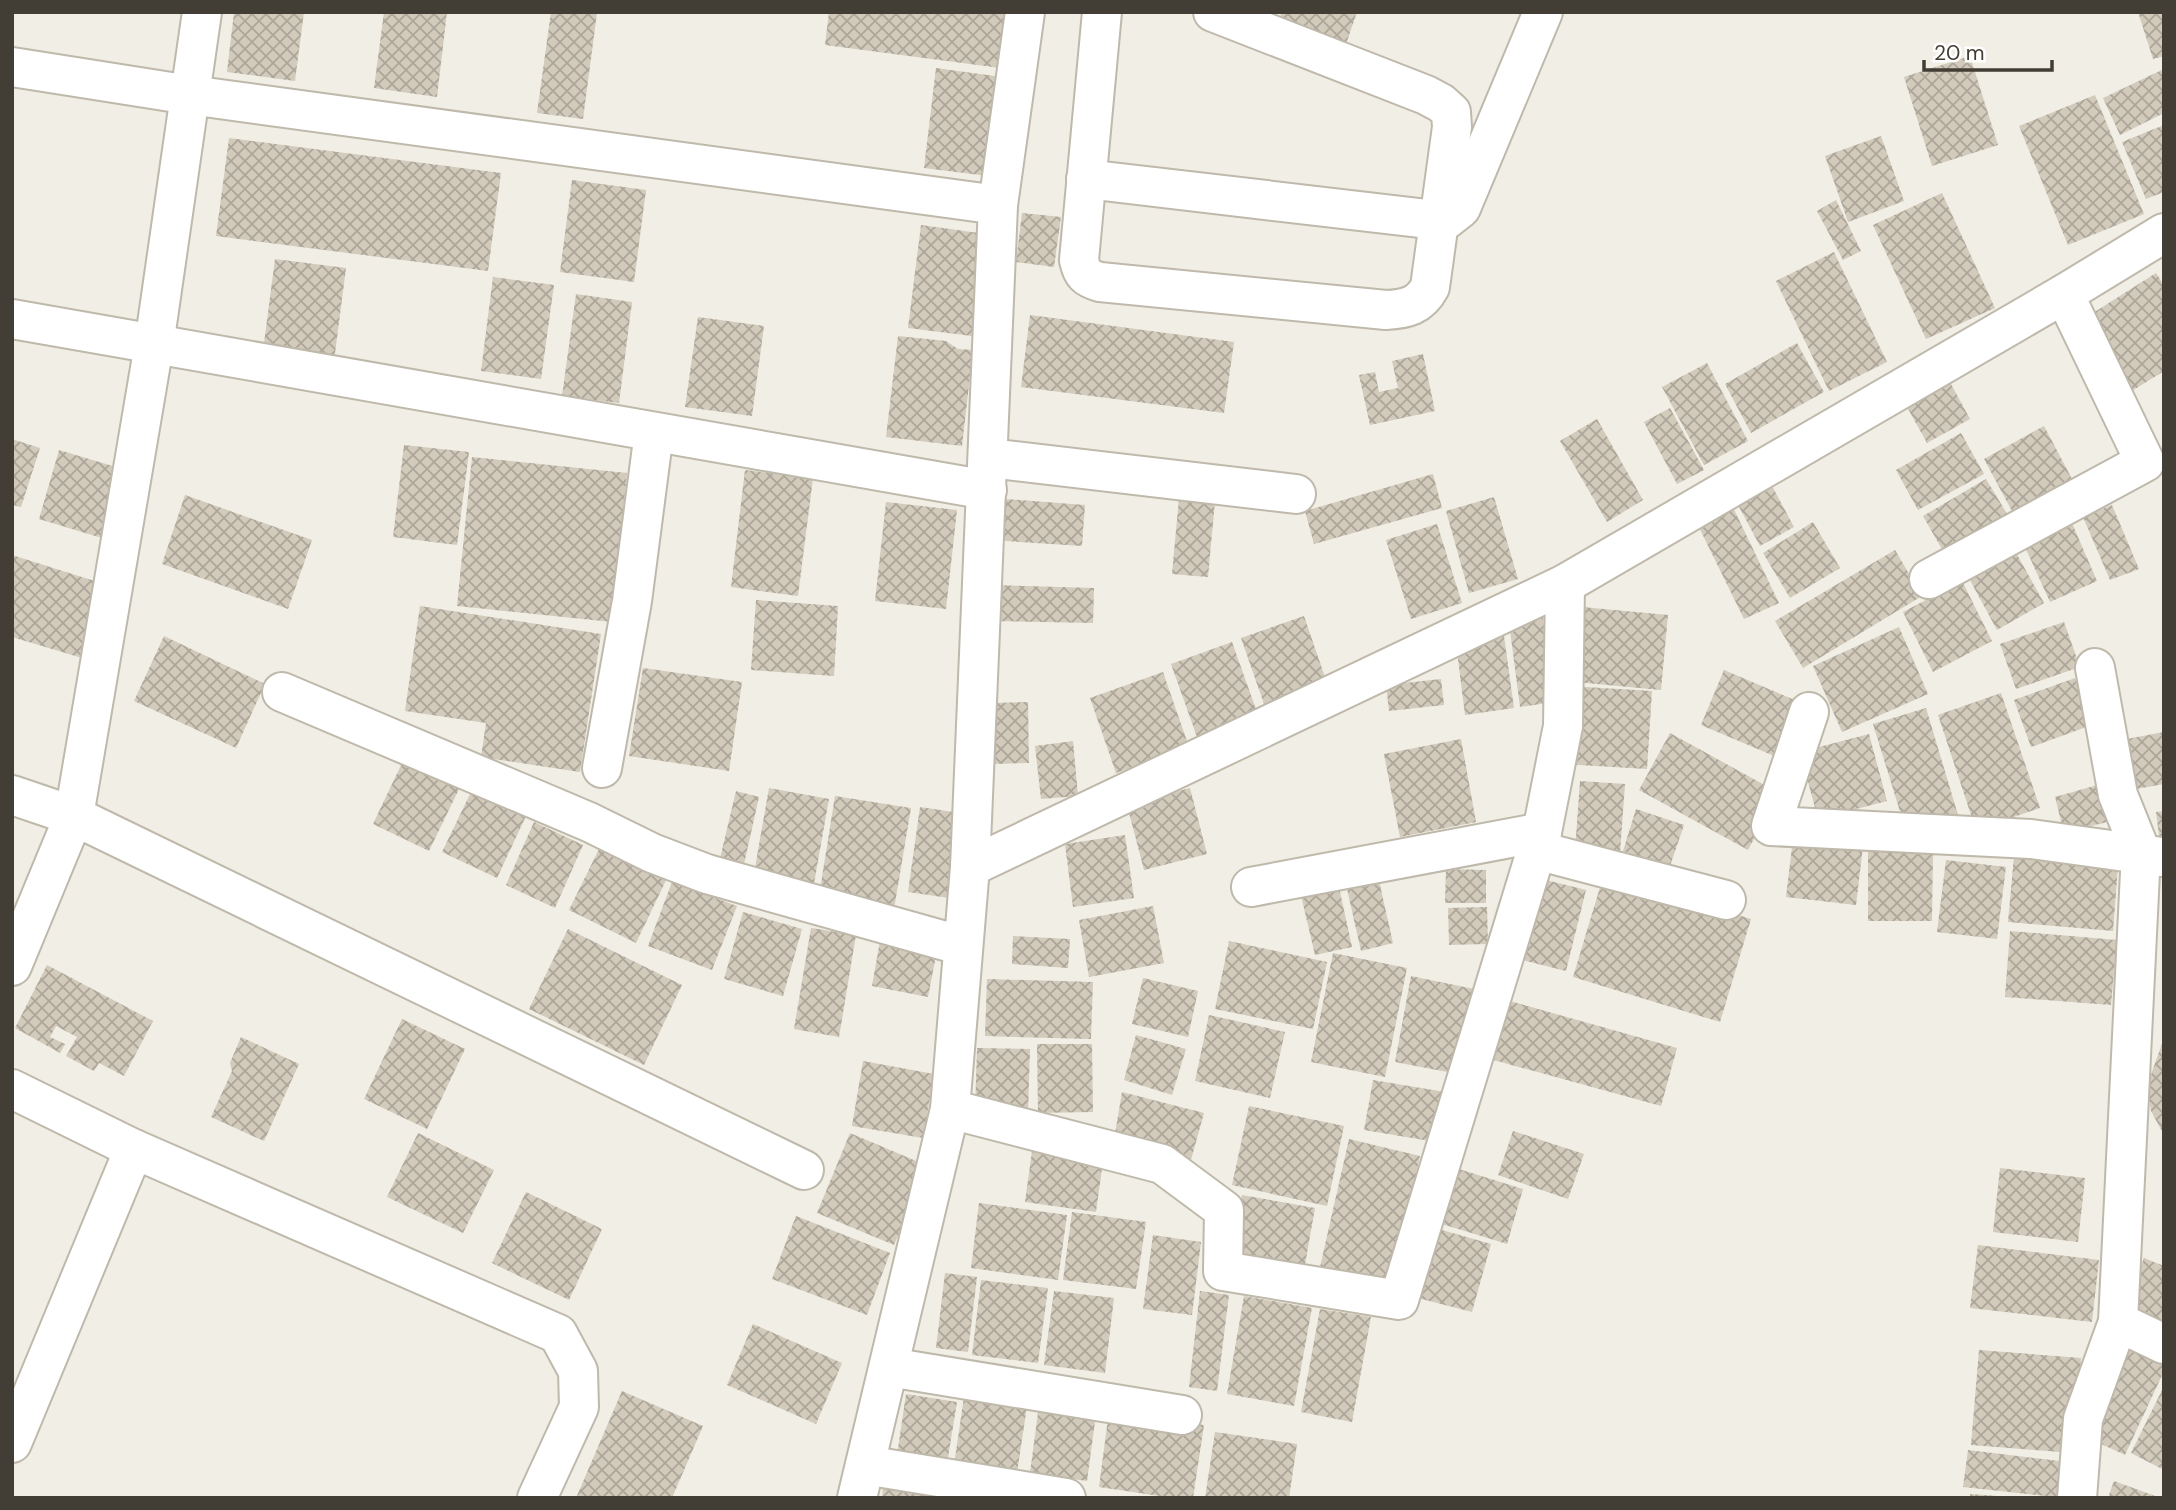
<svg xmlns="http://www.w3.org/2000/svg" width="2176" height="1510" font-family="'DM Sans',sans-serif">
	<defs>
		<pattern id="building-cross-hatch" width="8" height="8" patternUnits="userSpaceOnUse" patternTransform="scale(1.75)"><rect width="8" height="8" fill="#d2cabb"/><path d="M0 0l8 8M0 8l8-8" fill="none" stroke="#aca599"/></pattern>
	</defs>
	<rect width="100%" height="100%" fill="#f1eee5"/>
	<g fill="url(#building-cross-hatch)">
		<polygon points="234,12 304,12 295,81 227,72"/>
		<polygon points="384,12 447,12 437,97 374,88"/>
		<polygon points="551,12 597,13 583,119 537,113"/>
		<polygon points="829,12 1015,12 1008,69 825,45"/>
		<polygon points="1282,12 1357,12 1344,50 1277,25"/>
		<polygon points="2138,12 2164,12 2164,56 2153,59"/>
		<polygon points="1970,56 1998,145 1932,166 1904,77"/>
		<polygon points="936,68 1009,78 996,177 924,168"/>
		<polygon points="2164,69 2164,113 2120,135 2103,98"/>
		<polygon points="2095,95 2144,214 2068,245 2019,126"/>
		<polygon points="2164,125 2164,192 2146,199 2122,142"/>
		<polygon points="1881,136 1904,201 1848,222 1825,156"/>
		<polygon points="229,138 501,173 488,271 216,236"/>
		<polygon points="572,180 646,190 634,282 560,272"/>
		<polygon points="1942,193 1995,308 1926,339 1873,225"/>
		<polygon points="1836,200 1861,251 1843,260 1817,211"/>
		<polygon points="1022,213 1061,217 1054,267 1016,262"/>
		<polygon points="921,225 986,234 972,336 908,328"/>
		<polygon points="1834,252 1887,362 1829,391 1776,281"/>
		<polygon points="275,259 346,268 334,361 263,351"/>
		<polygon points="2156,273 2164,285 2164,371 2127,394 2082,320"/>
		<polygon points="493,277 554,285 541,379 481,371"/>
		<polygon points="576,294 632,302 619,403 562,396"/>
		<polygon points="1030,315 1234,342 1224,413 1021,387"/>
		<polygon points="698,317 764,326 752,416 685,407"/>
		<polygon points="898,336 946,341 958,349 973,350 962,446 886,437"/>
		<polygon points="1797,343 1824,392 1751,433 1725,384"/>
		<polygon points="1423,354 1435,411 1370,425 1359,375 1375,372 1379,392 1398,388 1392,361"/>
		<polygon points="1707,363 1748,441 1704,465 1662,387"/>
		<polygon points="1945,373 1970,419 1927,443 1902,398"/>
		<polygon points="1670,408 1704,470 1677,484 1644,422"/>
		<polygon points="1597,419 1643,500 1607,522 1560,441"/>
		<polygon points="2044,426 2080,494 2020,526 1984,459"/>
		<polygon points="1961,433 1984,474 1918,510 1896,470"/>
		<polygon points="12,439 40,448 21,507 12,505"/>
		<polygon points="404,445 469,452 457,545 393,537"/>
		<polygon points="59,450 126,470 105,539 39,519"/>
		<polygon points="472,457 627,473 612,622 457,606"/>
		<polygon points="745,470 813,478 798,596 731,587"/>
		<polygon points="1764,471 1794,527 1760,546 1730,490"/>
		<polygon points="1433,474 1442,508 1314,544 1305,511"/>
		<polygon points="1986,479 2015,527 1951,565 1923,516"/>
		<polygon points="1726,493 1779,603 1744,619 1691,511"/>
		<polygon points="185,495 312,540 288,609 162,564"/>
		<polygon points="1494,497 1518,579 1469,593 1446,511"/>
		<polygon points="993,498 1085,505 1082,546 991,540"/>
		<polygon points="1179,498 1215,501 1208,577 1172,574"/>
		<polygon points="886,502 957,510 946,609 875,601"/>
		<polygon points="2112,505 2139,569 2110,580 2083,517"/>
		<polygon points="2068,514 2097,581 2050,602 2020,536"/>
		<polygon points="1813,522 1840,568 1790,598 1763,553"/>
		<polygon points="1437,524 1462,603 1411,619 1386,540"/>
		<polygon points="2010,542 2044,603 1997,630 1964,569"/>
		<polygon points="1895,550 1922,596 1803,668 1775,621"/>
		<polygon points="12,555 104,584 82,658 12,637"/>
		<polygon points="1962,581 1992,641 1933,672 1903,612"/>
		<polygon points="991,585 1094,588 1093,623 991,621"/>
		<polygon points="756,600 838,606 834,676 751,670"/>
		<polygon points="420,606 601,634 580,772 481,757 486,723 405,711"/>
		<polygon points="1582,607 1668,615 1661,690 1575,682"/>
		<polygon points="1542,611 1554,702 1520,707 1508,615"/>
		<polygon points="1304,616 1327,683 1264,704 1241,638"/>
		<polygon points="2064,622 2080,667 2016,689 2000,644"/>
		<polygon points="1899,627 1928,694 1842,732 1813,666"/>
		<polygon points="1503,629 1514,708 1465,715 1455,636"/>
		<polygon points="164,636 265,684 236,748 134,701"/>
		<polygon points="1232,642 1258,715 1197,737 1171,664"/>
		<polygon points="643,668 742,682 729,771 629,756"/>
		<polygon points="1724,670 1804,704 1781,759 1701,725"/>
		<polygon points="1163,672 1189,747 1116,773 1090,698"/>
		<polygon points="2075,678 2092,725 2031,747 2014,700"/>
		<polygon points="1441,679 1444,705 1389,711 1386,685"/>
		<polygon points="1569,686 1652,691 1647,769 1563,764"/>
		<polygon points="2001,693 2040,808 1976,830 1938,715"/>
		<polygon points="1028,702 1029,763 994,764 992,703"/>
		<polygon points="1926,708 1958,815 1906,831 1873,724"/>
		<polygon points="2164,732 2164,784 2125,791 2116,741"/>
		<polygon points="1670,733 1779,793 1748,850 1639,790"/>
		<polygon points="1869,734 1887,801 1818,819 1800,752"/>
		<polygon points="1461,739 1476,822 1400,837 1384,754"/>
		<polygon points="1073,741 1078,796 1041,799 1035,746"/>
		<polygon points="403,761 459,789 429,851 373,824"/>
		<polygon points="1580,781 1625,784 1620,853 1575,850"/>
		<polygon points="2101,784 2111,821 2064,833 2055,797"/>
		<polygon points="769,788 829,799 813,889 753,879"/>
		<polygon points="1190,788 1207,854 1144,870 1127,805"/>
		<polygon points="472,790 526,816 497,878 442,852"/>
		<polygon points="736,791 759,797 742,873 718,867"/>
		<polygon points="835,796 911,808 893,915 818,902"/>
		<polygon points="920,807 960,813 949,898 908,892"/>
		<polygon points="1636,809 1684,825 1670,866 1623,851"/>
		<polygon points="2164,811 2164,851 2161,852 2156,812"/>
		<polygon points="534,822 583,845 555,908 506,885"/>
		<polygon points="1125,835 1134,898 1073,907 1065,844"/>
		<polygon points="1793,839 1863,846 1856,905 1786,897"/>
		<polygon points="603,841 669,874 636,943 569,910"/>
		<polygon points="2015,845 2119,853 2113,931 2008,922"/>
		<polygon points="1868,851 1933,852 1932,921 1868,921"/>
		<polygon points="1946,860 2006,867 1997,939 1937,932"/>
		<polygon points="1446,869 1486,870 1486,903 1445,903"/>
		<polygon points="1377,872 1393,943 1361,951 1345,880"/>
		<polygon points="1604,874 1751,919 1720,1022 1573,977"/>
		<polygon points="1534,877 1586,890 1566,971 1514,958"/>
		<polygon points="1337,878 1352,947 1315,955 1299,887"/>
		<polygon points="672,882 737,906 712,970 648,946"/>
		<polygon points="1153,906 1164,963 1089,977 1079,920"/>
		<polygon points="1487,907 1488,944 1449,945 1448,908"/>
		<polygon points="743,912 802,929 783,996 724,979"/>
		<polygon points="811,928 856,935 839,1037 794,1029"/>
		<polygon points="568,929 682,985 644,1065 529,1009"/>
		<polygon points="2010,931 2117,940 2111,1005 2005,997"/>
		<polygon points="881,935 938,945 928,997 872,986"/>
		<polygon points="1013,936 1070,939 1068,968 1012,964"/>
		<polygon points="1229,941 1327,962 1313,1029 1215,1009"/>
		<polygon points="1333,953 1407,968 1385,1077 1311,1062"/>
		<polygon points="47,965 153,1021 124,1076 99,1063 94,1071 66,1056 77,1037 56,1026 50,1037 65,1044 60,1053 15,1028"/>
		<polygon points="1411,976 1479,990 1463,1075 1395,1062"/>
		<polygon points="1143,978 1198,991 1188,1037 1132,1024"/>
		<polygon points="987,979 1093,982 1091,1039 985,1036"/>
		<polygon points="1506,1000 1677,1048 1661,1106 1490,1059"/>
		<polygon points="1209,1015 1285,1032 1270,1098 1195,1081"/>
		<polygon points="402,1019 465,1049 427,1129 364,1099"/>
		<polygon points="1136,1035 1186,1049 1172,1095 1124,1080"/>
		<polygon points="241,1037 299,1064 264,1141 211,1117 232,1071 230,1063"/>
		<polygon points="2164,1038 2164,1135 2151,1111 2147,1086"/>
		<polygon points="1037,1044 1092,1044 1093,1112 1038,1113"/>
		<polygon points="977,1048 1030,1049 1028,1114 975,1112"/>
		<polygon points="863,1061 934,1074 923,1138 852,1126"/>
		<polygon points="1373,1080 1445,1092 1436,1142 1364,1130"/>
		<polygon points="1122,1092 1204,1113 1189,1167 1114,1140"/>
		<polygon points="1249,1106 1344,1126 1327,1206 1232,1185"/>
		<polygon points="1513,1131 1584,1154 1568,1199 1498,1175"/>
		<polygon points="418,1133 494,1170 463,1233 387,1197"/>
		<polygon points="850,1133 928,1166 894,1245 817,1213"/>
		<polygon points="1349,1139 1420,1156 1391,1283 1320,1267"/>
		<polygon points="1033,1144 1104,1154 1096,1212 1025,1202"/>
		<polygon points="1446,1165 1523,1189 1507,1244 1429,1220"/>
		<polygon points="2000,1168 2085,1178 2078,1242 1993,1232"/>
		<polygon points="526,1192 602,1229 569,1300 492,1263"/>
		<polygon points="1242,1195 1315,1208 1304,1270 1230,1257"/>
		<polygon points="979,1203 1067,1215 1058,1280 971,1268"/>
		<polygon points="1072,1212 1146,1222 1136,1289 1063,1280"/>
		<polygon points="796,1216 890,1253 867,1315 772,1279"/>
		<polygon points="1428,1226 1491,1244 1472,1312 1410,1296"/>
		<polygon points="1153,1235 1201,1242 1192,1315 1143,1309"/>
		<polygon points="1978,1245 2099,1260 2092,1322 1970,1308"/>
		<polygon points="2144,1258 2164,1266 2164,1327 2124,1312"/>
		<polygon points="945,1273 977,1277 968,1352 936,1348"/>
		<polygon points="981,1280 1048,1288 1038,1363 972,1355"/>
		<polygon points="1054,1291 1114,1298 1105,1373 1044,1365"/>
		<polygon points="1200,1291 1229,1295 1217,1391 1189,1387"/>
		<polygon points="1244,1296 1312,1308 1294,1406 1227,1394"/>
		<polygon points="1320,1309 1371,1317 1352,1422 1301,1412"/>
		<polygon points="753,1324 842,1363 816,1424 727,1385"/>
		<polygon points="2129,1345 2164,1361 2164,1371 2125,1455 2086,1437"/>
		<polygon points="1979,1350 2081,1358 2073,1453 1971,1445"/>
		<polygon points="2164,1386 2164,1470 2131,1453"/>
		<polygon points="622,1391 703,1426 672,1498 576,1498"/>
		<polygon points="906,1394 957,1402 946,1470 896,1462"/>
		<polygon points="964,1397 1027,1406 1017,1473 954,1465"/>
		<polygon points="1039,1405 1096,1414 1087,1481 1030,1473"/>
		<polygon points="1109,1411 1204,1425 1193,1498 1173,1498 1099,1487"/>
		<polygon points="1215,1432 1297,1444 1289,1498 1205,1498"/>
		<polygon points="1968,1450 2076,1463 2063,1498 1963,1487"/>
		<polygon points="2114,1481 2158,1497 2158,1498 2108,1498"/>
		<polygon points="883,1488 941,1496 940,1498 882,1498"/>
		<polygon points="1970,1494 1998,1496 1998,1498 1970,1498"/>
	</g>
	<g fill="none" stroke-linecap="round" stroke-linejoin="round">
		<defs>
			<g id="street">
				<path d="M1102 12 1079 260C1082 274 1086 278 1100 282L1386 310C1406 309 1420 306 1430 287L1452 127 1451 112 1441 103 1426 95 1213 12"/>
				<polyline points="12,67 190,95 998,205"/>
				<polyline points="1086,179 1428,219 1447,219 1461,208 1543,12"/>
				<polyline points="12,319 987,490"/>
				<polyline points="989,458 1296,494"/>
				<polyline points="1929,579 2145,462 2064,294"/>
				<polyline points="282,692 589,822 652,853 707,874 963,946"/>
				<polyline points="1809,712 1771,826 2031,839 2162,857"/>
				<polyline points="602,768 632,601 654,432"/>
				<polyline points="12,795 74,816 804,1170"/>
				<polyline points="1536,850 1726,900"/>
				<polyline points="970,867 1565,584 2064,294 2164,233"/>
				<polyline points="1251,887 1542,832"/>
				<polyline points="12,966 74,816 154,345 202,12"/>
				<polyline points="12,1089 134,1149 558,1334 578,1371 579,1407 537,1498"/>
				<polyline points="950,1109 1162,1164 1224,1210 1223,1271 1399,1300 1542,832 1563,726 1565,584"/>
				<polyline points="2118,1322 2164,1344"/>
				<polyline points="889,1367 1182,1415"/>
				<polyline points="12,1443 134,1149"/>
				<polyline points="865,1465 1066,1498"/>
				<polyline points="857,1498 950,1109 970,867 998,205 1025,12"/>
				<polyline points="2077,1498 2083,1419 2118,1322 2141,852 2118,795 2095,668"/>
			</g>
		</defs>
		<use href="#street" stroke="#bfb9ab" stroke-width="42"/>
		<use href="#street" stroke="#fff" stroke-width="38"/>
	</g>
	<rect width="2176" height="1510" fill="none" stroke="#433e35" stroke-width="28"/>
	<path d="M1924 60v10h128v-10" fill="none" stroke="#433e35" stroke-width="3.5"/>
	<text x="1934" y="60" font-size="21" fill="#433e35" stroke="#ffffff" stroke-width="5" paint-order="stroke">20 m</text>
</svg>
